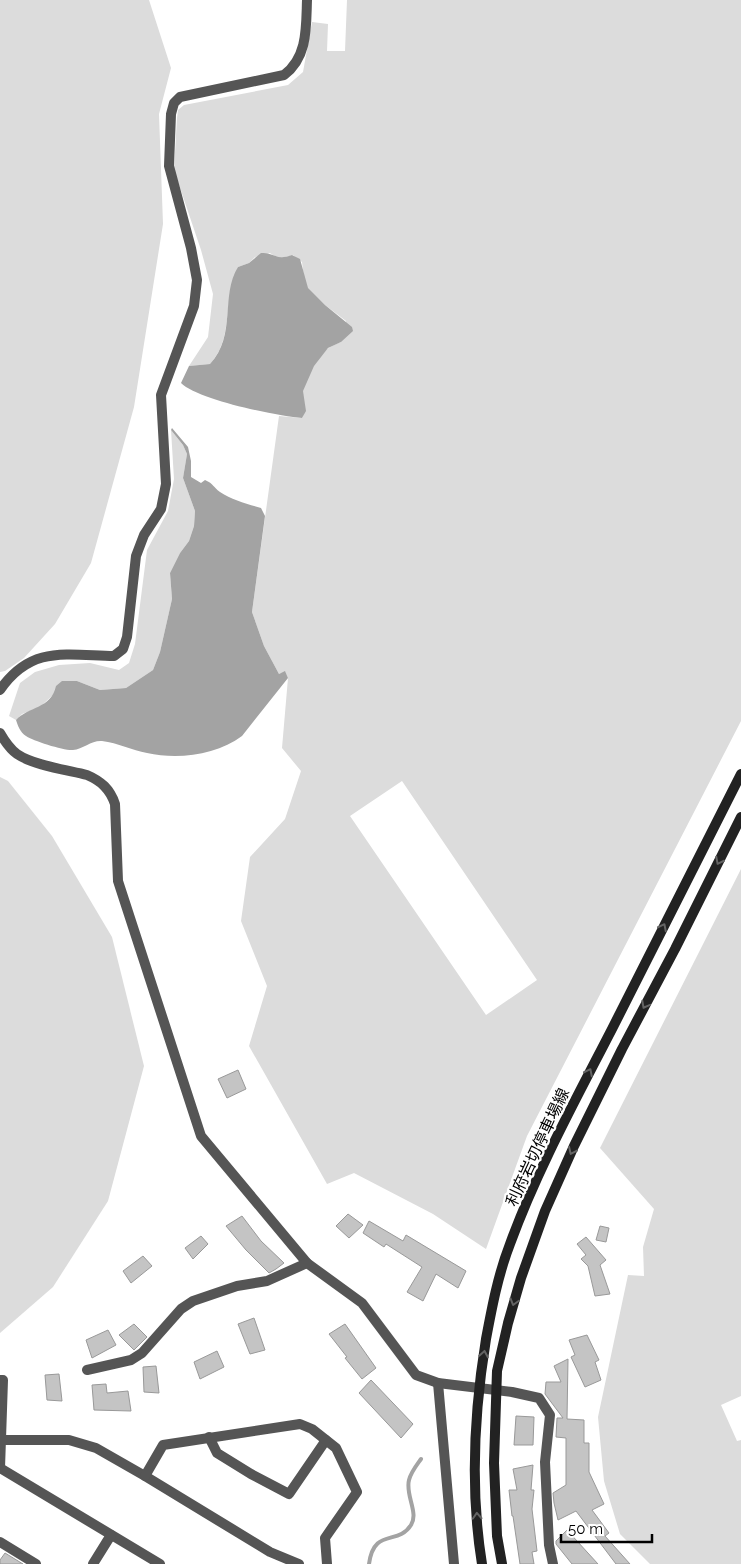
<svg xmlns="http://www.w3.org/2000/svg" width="741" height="1564" font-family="Raleway,'Noto Sans JP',sans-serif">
	<rect width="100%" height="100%" fill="#fff"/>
	<g fill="#dcdcdc" fill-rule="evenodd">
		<polygon points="0,0 149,0 171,68 159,114 163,224 134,407 91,563 55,624 24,658 5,671 0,672"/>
		<path d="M347 0H741V721L527 1136 486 1249 433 1214 354 1173 327 1184 249 1046 267 986 241 921 250 857 285 819 301 771 282 748 288 678 285 672 279 674 264 646 252 612 279 416 302 418C308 406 302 402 303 391 304 377 317 357 327 349 331 346 336 344 341 342L346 321 325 305 307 288 304 279 302 262 293 255C283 258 278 259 270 253L255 257 249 263 238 267C235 278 230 290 229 301 226 324 227 345 210 364L189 366 208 337 213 294 201 250 174 170 177 118 178 110 184 105 288 85 303 72 312 22 328 24 327 51H345ZM402 781 537 980 486 1015 350 816Z"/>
		<polygon points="171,430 183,445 187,454 183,478 195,511 194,526 189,541 180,553 170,573 172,599 160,652 153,670 126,688 100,690 77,681 54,694 40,707 22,714 16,720 9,716 20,683 35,672 59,665 90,663 119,670 129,663 135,644 147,550 168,511 174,479"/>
		<polygon points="0,777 8,781 52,836 112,937 144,1066 108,1201 53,1287 0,1333"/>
		<polygon points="741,869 741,1396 721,1405 737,1441 741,1440 741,1564 650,1564 620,1534 604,1481 598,1417 628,1275 644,1276 643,1247 654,1209 600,1148"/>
	</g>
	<g fill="#a3a3a3">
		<path d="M261 253C276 253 276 261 292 255L300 259 308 288 325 305 352 327 353 331 341 342 328 348 314 366 303 391 306 411 302 418C277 416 198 400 181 383L189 366 210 364C237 335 220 296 238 267L249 263Z"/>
		<path d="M172 428 188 447 191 461V477L201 483 205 480C214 484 213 487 220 492 232 500 247 504 261 508L265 516 252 612 264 646 279 674 285 671 288 678 242 736C217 755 178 760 147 753 132 750 118 743 102 741 92 740 83 749 73 750 65 751 33 741 26 736 20 732 18 726 16 720 29 706 51 709 56 686L62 681H77L100 690 126 688 153 670 160 652 172 599 170 573 180 553 189 541 194 526 195 511 183 478 187 454 183 445 171 430Z"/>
	</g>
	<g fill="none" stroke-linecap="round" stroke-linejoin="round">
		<path stroke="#a3a3a3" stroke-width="4" d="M369 1564C374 1527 398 1546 411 1525 419 1513 405 1495 409 1480 411 1472 416 1466 421 1459"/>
	</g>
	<g fill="#c4c4c4" stroke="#999">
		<polygon points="238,1070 246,1089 227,1098 218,1079"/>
		<polygon points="348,1214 363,1225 349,1238 336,1226"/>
		<polygon points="242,1216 261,1241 284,1263 276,1269 269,1273 246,1250 226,1226"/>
		<polygon points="369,1221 403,1241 406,1235 466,1271 458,1288 436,1274 423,1301 407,1292 422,1267 386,1244 384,1247 363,1233"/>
		<polygon points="600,1226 609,1228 606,1242 596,1240"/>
		<polygon points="201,1236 208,1244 193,1259 185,1248"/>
		<polygon points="586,1237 606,1260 600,1265 610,1294 595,1296 588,1266 581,1259 586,1255 577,1244"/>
		<polygon points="143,1256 152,1266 131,1283 123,1271"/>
		<polygon points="254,1318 265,1350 250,1354 238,1324"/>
		<polygon points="134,1324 147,1337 134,1350 119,1335"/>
		<polygon points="345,1324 376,1368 362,1379 345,1358 347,1357 329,1334"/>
		<polygon points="108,1330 116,1345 92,1358 86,1340"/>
		<polygon points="587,1335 599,1360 595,1362 601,1380 585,1387 571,1357 575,1355 569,1340"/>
		<polygon points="217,1351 224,1367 200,1379 194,1362"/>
		<polygon points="568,1359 567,1419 584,1420 584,1443 589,1443 589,1472 604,1504 592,1510 609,1533 605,1536 630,1564 616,1564 576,1511 558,1520 554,1503 553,1493 566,1485 566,1438 556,1437 557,1418 563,1418 545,1394 546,1382 561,1382 554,1366"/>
		<polygon points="156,1366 159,1393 144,1392 143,1367"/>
		<polygon points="59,1374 62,1401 47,1400 45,1375"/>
		<polygon points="371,1380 413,1424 401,1438 359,1393"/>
		<polygon points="106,1384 107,1393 128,1391 131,1411 94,1410 92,1385"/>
		<polygon points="516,1416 534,1417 533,1445 514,1445"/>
		<polygon points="533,1465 531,1490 534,1490 532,1509 537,1551 532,1552 534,1564 520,1564 513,1516 512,1516 509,1490 517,1490 513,1469"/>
		<polygon points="567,1530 598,1564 572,1564 556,1544 556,1541"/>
		<polygon points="5,1553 23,1564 0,1564 0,1560"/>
	</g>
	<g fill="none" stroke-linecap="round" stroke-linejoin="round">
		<g stroke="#555" stroke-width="10">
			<path d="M0 690C31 645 66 655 114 656L123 649 127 637 136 556 144 535 161 509 166 484 161 395 194 306 197 280 191 248 169 166 171 114 174 103 180 97 284 75C308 57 306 27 307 0"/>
			<path d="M0 733C4 740 10 749 17 754 33 765 67 770 87 775 101 781 110 789 115 804L118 881 201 1136 307 1263 362 1303 416 1375 438 1383 512 1392 539 1398 550 1415 545 1462 549 1545 553 1564"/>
			<polyline points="87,1370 131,1360 142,1353 181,1309 193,1301 237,1286 267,1281 307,1263"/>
			<polyline points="0,1380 3,1380 0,1468"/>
			<polyline points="438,1383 454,1564"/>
			<polyline points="209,1437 217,1453 251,1474 289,1494 326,1440"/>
			<polyline points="0,1440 69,1440 96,1448 145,1476 270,1552 299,1564"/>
			<polyline points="0,1468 160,1564"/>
			<polyline points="145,1476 163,1445 300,1424 312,1429 336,1448 357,1492 325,1538 327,1564"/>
			<polyline points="0,1542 36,1564"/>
			<polyline points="93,1564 111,1535"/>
		</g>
		<g stroke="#222" stroke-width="10">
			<path d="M482 1564C470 1490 474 1413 486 1339 492 1307 498 1275 510 1244 537 1170 576 1099 612 1029 655 944 698 859 741 774"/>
			<polyline points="502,1564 497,1536 494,1463 497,1371 508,1323 521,1278 545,1211 574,1146 622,1049 675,949 741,817"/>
		</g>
	</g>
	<defs><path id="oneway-chevron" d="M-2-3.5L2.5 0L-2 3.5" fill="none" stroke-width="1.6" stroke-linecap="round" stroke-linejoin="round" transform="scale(1.25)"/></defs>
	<g stroke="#646464">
		<use href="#oneway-chevron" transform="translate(719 861) rotate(117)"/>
		<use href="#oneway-chevron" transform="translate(663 927) rotate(-63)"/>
		<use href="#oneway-chevron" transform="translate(645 1005) rotate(118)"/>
		<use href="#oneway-chevron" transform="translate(589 1072) rotate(-63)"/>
		<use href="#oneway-chevron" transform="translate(572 1151) rotate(115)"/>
		<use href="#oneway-chevron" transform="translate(514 1302) rotate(106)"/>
		<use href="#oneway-chevron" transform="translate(484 1354) rotate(-80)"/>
		<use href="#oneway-chevron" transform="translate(477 1516) rotate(-93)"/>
	</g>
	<g text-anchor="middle" stroke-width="4.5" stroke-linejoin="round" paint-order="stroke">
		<g font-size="16" fill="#000" stroke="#fff">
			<text transform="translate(537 1147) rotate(-65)" y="6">利府岩切停車場線</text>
		</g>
	</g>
	<path d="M561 1534v8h91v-8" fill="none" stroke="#000000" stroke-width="2.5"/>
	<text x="568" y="1534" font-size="15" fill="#000000" stroke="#ffffff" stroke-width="4" paint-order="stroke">50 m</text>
</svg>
